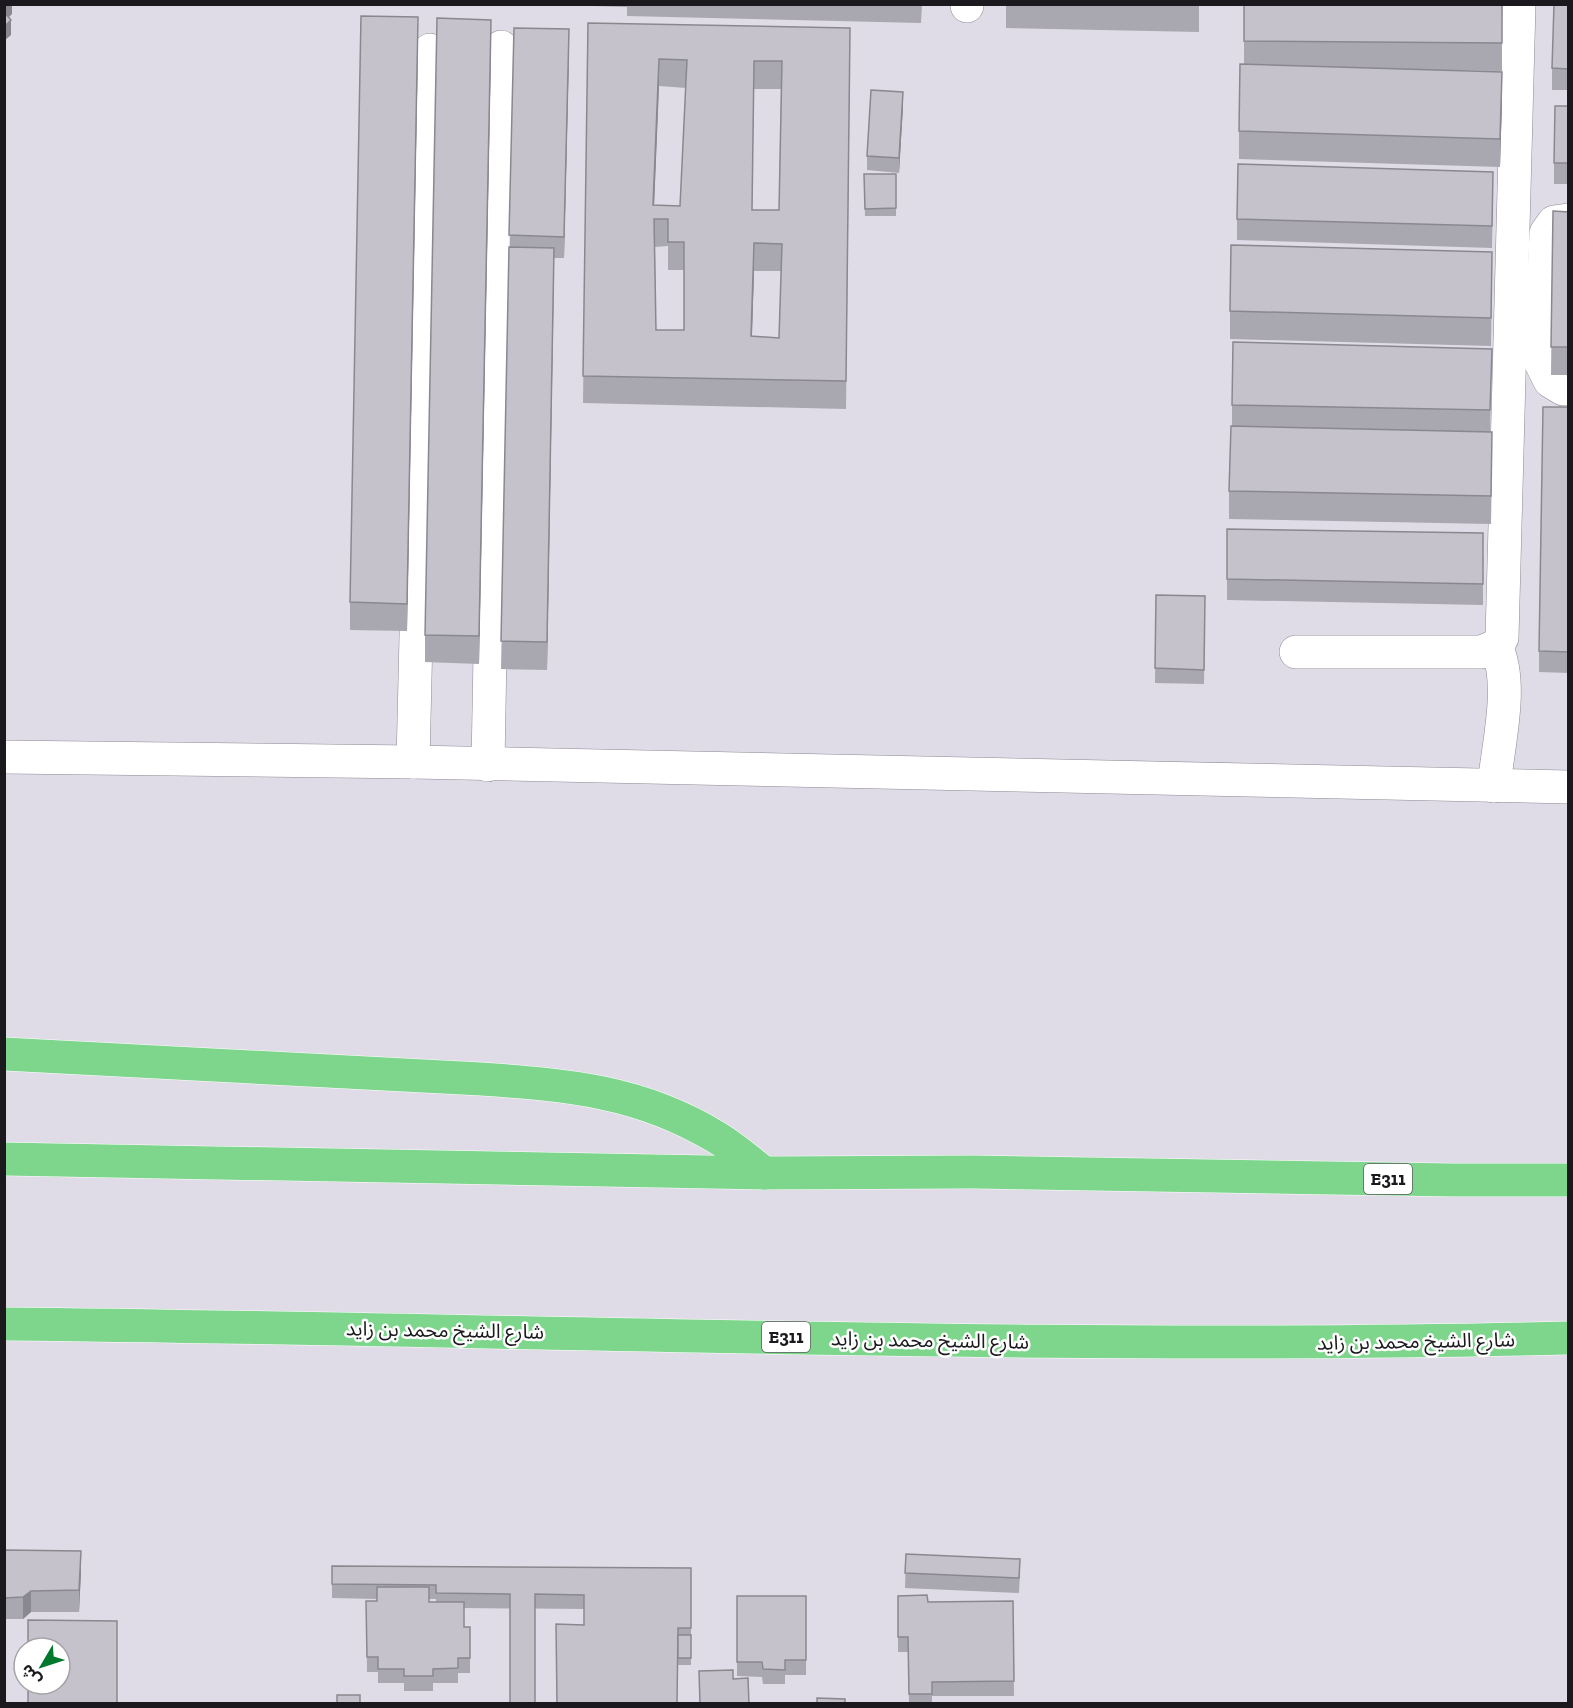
<svg xmlns="http://www.w3.org/2000/svg" width="1573" height="1708" font-family="'Zilla Slab','Noto Sans Arabic',serif">
	<rect width="100%" height="100%" fill="#e0dce7"/>
	<g fill="none" stroke-linecap="round" stroke-linejoin="round">
		<defs>
			<g id="minor">
				<polyline points="967,6 967,4"/>
				<polyline points="1568,220 1554,222 1546,233 1540,361 1550,381 1563,389 1568,389"/>
				<polyline points="1296,652 1482,652 1496,646 1502,638 1519,4"/>
				<polyline points="4,757 413,762 1568,787"/>
				<polyline points="413,762 430,50"/>
				<polyline points="488,765 501,47"/>
				<path d="M1494 786C1498 744 1514 684 1496 646"/>
			</g>
			<g id="motorway">
				<path d="M4 1054 481 1079C568 1085 640 1091 716 1137 733 1147 749 1161 764 1173"/>
				<polyline points="4,1159 764,1173 974,1172 1453,1180 1568,1180"/>
				<path d="M4 1324C526 1329 1047 1351 1568 1338"/>
			</g>
		</defs>
		<use href="#minor" stroke="#8c8993" stroke-width="34"/>
		<use href="#motorway" stroke="#fff" stroke-width="34"/>
		<use href="#minor" stroke="#fff" stroke-width="33"/>
		<use href="#motorway" stroke="#7ed68d" stroke-width="33"/>
	</g>
	<g fill="#a9a7af" fill-rule="evenodd">
		<polygon points="591,4 922,4 921,23 627,16 627,7 591,6"/>
		<polygon points="1006,4 1199,4 1199,32 1006,28"/>
		<polygon points="1244,4 1502,4 1502,71 1437,70 1502,100 1500,167 1239,159 1239,131 1244,64"/>
		<polygon points="1569,4 1569,90 1552,90 1552,68"/>
		<path d="M588 23 850 55 846 409 583 403ZM659 86 686 88 680 206 654 205ZM754 89H781L779 210H752ZM668 246V270H684V330H656L655 247ZM754 271H781L779 338 752 336Z"/>
		<polygon points="514,28 569,51 564,258 554,258 547,670 501,669"/>
		<polygon points="418,45 407,631 350,630 350,602"/>
		<polygon points="491,47 479,664 425,662 425,635"/>
		<polygon points="903,106 899,173 867,170 867,156"/>
		<polygon points="1569,106 1569,184 1554,184 1554,163"/>
		<polygon points="864,174 896,174 896,216 865,216"/>
		<polygon points="1493,193 1492,248 1237,240 1237,219"/>
		<polygon points="1553,211 1569,212 1569,375 1551,375"/>
		<polygon points="1492,279 1491,346 1230,339 1230,311"/>
		<polygon points="1492,349 1490,432 1232,426 1232,405"/>
		<polygon points="1569,407 1569,673 1539,672 1539,651"/>
		<polygon points="1492,460 1491,524 1229,519 1229,491"/>
		<polygon points="1227,529 1483,533 1483,605 1227,600"/>
		<polygon points="1156,595 1205,596 1204,684 1155,683"/>
		<polygon points="4,1550 81,1572 79,1612 31,1612 23,1619 4,1619"/>
		<polygon points="906,1554 1020,1573 1019,1593 905,1588"/>
		<path d="M332 1566 691 1568V1665H678L584 1625V1609L464 1608V1627H470V1673H458V1683H433V1691H404V1683H378V1672H367L366 1601H377V1599L332 1598ZM429 1599H436V1602H429Z"/>
		<polygon points="737,1596 806,1596 806,1675 785,1675 785,1684 763,1684 762,1677 737,1676"/>
		<polygon points="898,1596 928,1602 1013,1601 1014,1696 932,1696 932,1704 909,1704 908,1652 898,1652"/>
	</g>
	<g fill="#8a888f">
		<polygon points="7,4 12,4 12,14 4,22 4,7"/>
		<polygon points="418,17 418,45 407,631 407,604"/>
		<polygon points="11,20 11,35 4,41 4,27"/>
		<polygon points="491,20 491,47 479,664 479,636"/>
		<polygon points="569,29 569,51 564,258 564,237"/>
		<polygon points="659,59 659,86 653,232 653,205"/>
		<polygon points="1502,72 1502,100 1500,167 1500,139"/>
		<polygon points="903,92 903,106 899,173 899,158"/>
		<polygon points="754,243 754,271 751,364 751,336"/>
		<polygon points="554,248 554,276 547,670 547,642"/>
		<polygon points="81,1551 81,1572 79,1612 79,1590"/>
		<polygon points="31,1591 31,1612 23,1619 23,1597"/>
	</g>
	<g fill="#c5c2cc" stroke="#8a888f" stroke-width="1.5" fill-rule="evenodd">
		<polygon points="1244,4 1502,4 1502,43 1244,41"/>
		<polygon points="1554,4 1569,4 1569,69 1552,68"/>
		<polygon points="4,12 11,20 4,27"/>
		<polygon points="361,16 418,17 407,604 350,602"/>
		<polygon points="437,18 491,20 479,636 425,635"/>
		<path d="M588 23 850 28 846 381 583 376ZM659 59 687 60 680 206 653 205ZM754 61H782L779 210H752ZM654 219H668V242H684V330H656ZM754 243 782 244 779 338 751 336Z"/>
		<polygon points="514,28 569,29 564,237 509,235"/>
		<polygon points="1240,64 1502,72 1500,139 1239,131"/>
		<polygon points="871,90 903,92 899,158 867,156"/>
		<polygon points="1555,106 1569,106 1569,163 1554,163"/>
		<polygon points="1238,164 1493,172 1492,226 1237,219"/>
		<polygon points="864,174 896,174 896,208 865,209"/>
		<polygon points="1553,211 1569,212 1569,347 1551,347"/>
		<polygon points="1231,245 1492,252 1491,318 1230,311"/>
		<polygon points="509,247 554,248 547,642 501,641"/>
		<polygon points="1233,342 1492,349 1490,410 1232,405"/>
		<polygon points="1543,407 1569,407 1569,652 1539,651"/>
		<polygon points="1231,426 1492,432 1491,496 1229,491"/>
		<polygon points="1227,529 1483,533 1483,584 1227,579"/>
		<polygon points="1156,595 1205,596 1204,670 1155,668"/>
		<polygon points="4,1550 81,1551 79,1590 31,1591 23,1597 4,1598"/>
		<polygon points="906,1554 1020,1559 1019,1578 905,1573"/>
		<polygon points="332,1566 691,1568 691,1628 678,1628 677,1704 557,1704 556,1624 584,1625 584,1595 535,1594 535,1704 510,1704 510,1594 436,1593 436,1585 332,1584"/>
		<polygon points="377,1587 429,1587 429,1602 464,1602 464,1627 470,1627 470,1658 458,1658 458,1668 433,1669 433,1676 404,1676 404,1669 378,1669 378,1657 367,1657 366,1601 377,1601"/>
		<polygon points="927,1595 928,1602 1013,1601 1014,1681 932,1682 932,1694 909,1694 908,1637 898,1637 898,1596"/>
		<polygon points="737,1596 806,1596 806,1660 785,1660 785,1670 763,1669 762,1662 737,1662"/>
		<polygon points="28,1620 117,1621 117,1704 28,1704 28,1684 60,1684 60,1648 28,1648"/>
		<rect x="678" y="1635" width="13" height="23"/>
		<polygon points="733,1670 733,1679 748,1678 749,1704 700,1704 699,1671"/>
		<rect x="337" y="1695" width="23" height="9"/>
		<polygon points="817,1698 845,1699 845,1704 817,1704"/>
	</g>
	<g text-anchor="middle" stroke-width="5" stroke-linejoin="round" paint-order="stroke">
		<g fill="#fff" stroke="#5f5e61" stroke-width="1.5">
			<rect x="1364" y="1164" width="48" height="30" rx="4.5"/>
			<rect x="762" y="1322" width="48" height="30" rx="4.5"/>
		</g>
		<g font-size="18" font-weight="bold" fill="#1b191d">
			<text x="1388" y="1185">E311</text>
			<text x="786" y="1343">E311</text>
		</g>
		<g font-size="20" fill="#1b191d" stroke="#fff">
			<text transform="translate(445 1330) rotate(1)" y="7">شارع الشيخ محمد بن زايد</text>
			<text transform="translate(930 1340) rotate(1)" y="7">شارع الشيخ محمد بن زايد</text>
			<text transform="translate(1416 1341) rotate(-1)" y="7">شارع الشيخ محمد بن زايد</text>
		</g>
	</g>
	<rect width="1573" height="1708" fill="none" stroke="#1b191d" stroke-width="12"/>
	<g transform="translate(42 1666) rotate(231)"><circle r="28" fill="#ffffff" stroke="#a4a3a5" stroke-width="1.5"/>
	<path d="M0-4.5L10 22L0 15L-10 22Z" fill="#00782e"/>
	<text y="-9" font-size="16" font-weight="bold" text-anchor="middle" fill="#1b191d">ش</text>
	</g>
</svg>
